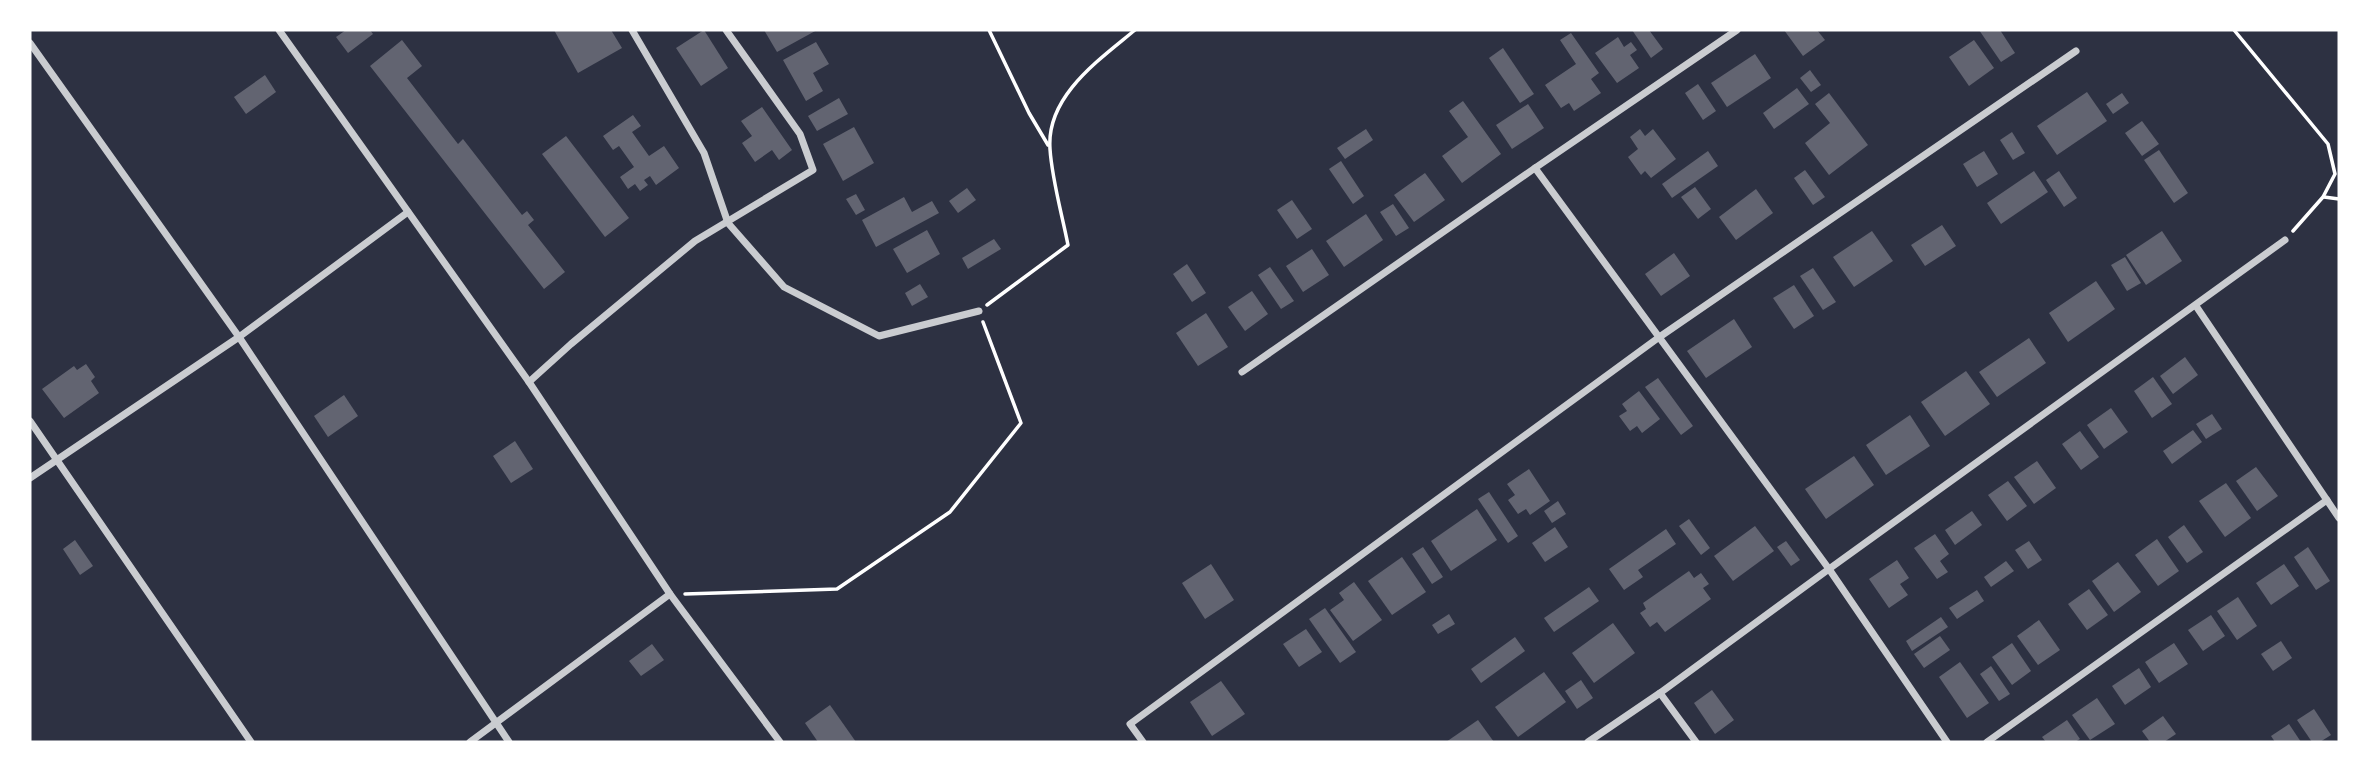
<svg xmlns="http://www.w3.org/2000/svg" width="2369" height="772" font-family="'Golos Text',sans-serif">
	<rect width="100%" height="100%" fill="#2d3142"/>
	<g fill="#626471">
		<polygon points="346,30 370,30 373,34 348,53 336,37"/>
		<polygon points="554,30 611,30 622,48 578,73"/>
		<polygon points="704,30 728,68 701,86 676,48"/>
		<polygon points="764,30 817,30 777,52"/>
		<polygon points="1632,30 1649,30 1663,49 1651,58"/>
		<polygon points="1784,30 1817,30 1825,40 1803,56"/>
		<polygon points="1979,30 2000,30 2015,53 2001,62"/>
		<polygon points="1571,33 1599,73 1591,79 1601,93 1574,111 1569,103 1561,108 1545,85 1576,64 1560,40"/>
		<polygon points="1618,37 1624,47 1631,42 1637,50 1630,55 1639,68 1617,83 1595,53"/>
		<polygon points="402,40 422,66 407,78 458,144 463,139 522,215 527,211 534,220 528,225 565,272 544,289 370,66"/>
		<polygon points="1974,40 1994,68 1969,86 1949,57"/>
		<polygon points="816,42 829,64 813,73 823,91 806,101 783,60"/>
		<polygon points="1503,48 1534,94 1520,103 1489,58"/>
		<polygon points="1755,54 1771,78 1727,107 1711,83"/>
		<polygon points="1810,70 1821,85 1811,92 1800,78"/>
		<polygon points="265,75 276,92 246,114 234,97"/>
		<polygon points="1698,84 1716,111 1703,120 1685,93"/>
		<polygon points="1797,88 1809,104 1774,129 1763,113"/>
		<polygon points="2087,92 2107,121 2057,155 2037,126"/>
		<polygon points="1829,93 1868,145 1829,175 1805,143 1830,123 1815,104"/>
		<polygon points="2122,93 2129,103 2113,114 2106,104"/>
		<polygon points="839,98 848,114 817,131 808,116"/>
		<polygon points="1463,101 1501,154 1462,183 1442,156 1468,137 1449,111"/>
		<polygon points="1528,104 1544,128 1512,149 1496,125"/>
		<polygon points="762,107 792,150 779,160 772,150 755,162 742,143 752,136 741,121"/>
		<polygon points="633,115 641,126 632,132 649,156 664,146 679,168 656,185 650,176 644,180 648,185 640,191 635,184 628,189 620,177 634,167 619,146 613,150 603,136"/>
		<polygon points="2142,121 2159,144 2142,156 2125,133"/>
		<polygon points="854,127 874,163 843,181 823,144"/>
		<polygon points="1366,129 1373,140 1345,159 1337,148"/>
		<polygon points="1640,129 1645,136 1653,129 1676,159 1651,178 1645,171 1641,175 1628,157 1638,149 1630,137"/>
		<polygon points="2012,132 2025,153 2013,160 2000,140"/>
		<polygon points="566,136 629,218 605,237 542,154"/>
		<polygon points="2159,150 2188,193 2174,203 2144,160"/>
		<polygon points="1708,151 1718,166 1672,198 1662,184"/>
		<polygon points="1984,151 1998,174 1977,187 1963,164"/>
		<polygon points="1341,161 1364,196 1353,204 1329,169"/>
		<polygon points="1805,170 1825,197 1813,205 1794,178"/>
		<polygon points="2034,171 2048,192 2001,224 1987,203"/>
		<polygon points="2059,171 2077,198 2064,207 2046,180"/>
		<polygon points="1425,173 1445,200 1414,222 1394,195"/>
		<polygon points="1695,187 1711,209 1698,219 1681,197"/>
		<polygon points="967,188 976,200 958,213 949,201"/>
		<polygon points="1756,189 1773,213 1736,240 1719,217"/>
		<polygon points="856,194 865,210 856,215 846,199"/>
		<polygon points="904,197 912,212 932,201 939,213 876,247 862,220"/>
		<polygon points="1292,200 1312,229 1297,239 1277,210"/>
		<polygon points="1393,204 1409,228 1396,236 1380,212"/>
		<polygon points="1366,214 1383,240 1344,267 1326,241"/>
		<polygon points="1942,225 1956,246 1925,266 1911,245"/>
		<polygon points="927,230 940,254 907,273 893,249"/>
		<polygon points="1872,231 1893,261 1854,287 1833,257"/>
		<polygon points="2162,231 2182,261 2146,285 2126,255"/>
		<polygon points="994,239 1001,249 968,269 962,258"/>
		<polygon points="1312,249 1329,275 1303,292 1286,266"/>
		<polygon points="1674,253 1690,276 1661,296 1645,274"/>
		<polygon points="2125,257 2141,283 2127,291 2111,265"/>
		<polygon points="1187,264 1206,293 1192,302 1173,274"/>
		<polygon points="1270,267 1294,301 1281,309 1258,275"/>
		<polygon points="1813,268 1836,302 1823,310 1800,276"/>
		<polygon points="2096,281 2115,309 2068,342 2049,313"/>
		<polygon points="920,284 928,297 912,306 905,293"/>
		<polygon points="1794,285 1814,316 1794,329 1773,298"/>
		<polygon points="1252,291 1268,314 1245,331 1228,307"/>
		<polygon points="1206,313 1228,347 1198,366 1176,333"/>
		<polygon points="1734,319 1752,347 1706,378 1687,351"/>
		<polygon points="2029,338 2046,363 1997,397 1979,372"/>
		<polygon points="2185,357 2198,375 2173,394 2160,376"/>
		<polygon points="86,364 95,377 91,381 99,393 64,418 42,389 74,366 77,370"/>
		<polygon points="1966,371 1990,404 1945,436 1921,402"/>
		<polygon points="2153,377 2172,404 2152,418 2134,391"/>
		<polygon points="1658,378 1693,426 1681,435 1645,387"/>
		<polygon points="1639,391 1660,419 1642,433 1637,426 1630,431 1619,416 1627,411 1622,404"/>
		<polygon points="344,395 358,416 328,437 314,416"/>
		<polygon points="2111,408 2128,432 2104,449 2087,425"/>
		<polygon points="2212,414 2222,429 2206,439 2196,424"/>
		<polygon points="1910,415 1930,446 1886,475 1866,445"/>
		<polygon points="2193,430 2202,442 2172,464 2163,451"/>
		<polygon points="2080,431 2099,457 2081,470 2062,444"/>
		<polygon points="515,441 533,469 511,483 493,456"/>
		<polygon points="1854,456 1874,485 1826,519 1805,489"/>
		<polygon points="2037,461 2056,488 2034,504 2014,477"/>
		<polygon points="2256,467 2278,496 2257,511 2236,481"/>
		<polygon points="1529,469 1550,501 1530,515 1526,509 1518,514 1508,500 1515,495 1507,484"/>
		<polygon points="2008,481 2027,506 2007,521 1988,495"/>
		<polygon points="2226,483 2251,518 2225,537 2199,501"/>
		<polygon points="1489,492 1518,536 1508,543 1478,499"/>
		<polygon points="1558,501 1566,514 1552,523 1544,511"/>
		<polygon points="1477,509 1497,540 1451,571 1431,541"/>
		<polygon points="1972,511 1982,525 1955,545 1945,530"/>
		<polygon points="1689,519 1710,548 1701,555 1679,526"/>
		<polygon points="2184,525 2203,552 2187,563 2168,537"/>
		<polygon points="1755,526 1774,551 1733,581 1714,556"/>
		<polygon points="1555,527 1568,547 1545,562 1532,543"/>
		<polygon points="1666,529 1676,544 1638,570 1643,577 1624,590 1609,569"/>
		<polygon points="1935,534 1949,554 1940,561 1948,572 1937,579 1914,548"/>
		<polygon points="2157,539 2179,571 2158,586 2135,555"/>
		<polygon points="75,540 93,566 80,575 63,549"/>
		<polygon points="1786,541 1800,560 1791,566 1777,547"/>
		<polygon points="2029,541 2042,560 2028,569 2015,550"/>
		<polygon points="1423,547 1443,577 1432,584 1412,554"/>
		<polygon points="2308,547 2330,581 2316,590 2294,557"/>
		<polygon points="1402,557 1426,592 1392,615 1368,581"/>
		<polygon points="1897,560 1909,578 1900,584 1908,595 1889,608 1869,579"/>
		<polygon points="2006,561 2014,571 1991,587 1984,577"/>
		<polygon points="2118,562 2141,592 2114,612 2092,581"/>
		<polygon points="1211,564 1234,600 1205,619 1182,583"/>
		<polygon points="2284,564 2299,586 2271,605 2256,583"/>
		<polygon points="1689,571 1694,578 1701,573 1709,584 1703,588 1711,599 1665,632 1657,622 1650,627 1640,613 1646,609 1643,603"/>
		<polygon points="1354,582 1382,620 1353,641 1330,610 1344,600 1339,593"/>
		<polygon points="1589,587 1599,601 1554,632 1544,618"/>
		<polygon points="2089,589 2108,615 2087,630 2068,604"/>
		<polygon points="1977,590 1984,601 1957,619 1949,608"/>
		<polygon points="2238,597 2257,626 2237,640 2217,611"/>
		<polygon points="1325,608 1356,652 1340,663 1309,619"/>
		<polygon points="1449,614 1455,624 1438,634 1432,625"/>
		<polygon points="2211,615 2225,636 2203,651 2188,630"/>
		<polygon points="1941,617 1948,627 1912,651 1906,641"/>
		<polygon points="2039,620 2060,650 2038,665 2017,636"/>
		<polygon points="1613,623 1635,653 1594,683 1572,653"/>
		<polygon points="1306,629 1322,652 1299,667 1283,644"/>
		<polygon points="1940,636 1950,650 1924,668 1914,654"/>
		<polygon points="1515,637 1525,651 1481,683 1471,669"/>
		<polygon points="2281,641 2292,658 2273,671 2261,654"/>
		<polygon points="2012,643 2031,671 2012,685 1992,657"/>
		<polygon points="2174,643 2188,664 2159,683 2145,662"/>
		<polygon points="652,644 664,660 641,676 629,661"/>
		<polygon points="1960,662 1989,703 1967,718 1939,677"/>
		<polygon points="1991,666 2010,694 1999,701 1980,674"/>
		<polygon points="2139,668 2151,687 2125,705 2112,686"/>
		<polygon points="1544,672 1566,702 1518,737 1495,707"/>
		<polygon points="1581,680 1593,698 1577,709 1565,691"/>
		<polygon points="1221,681 1245,714 1212,736 1190,702"/>
		<polygon points="1712,690 1734,720 1715,734 1694,703"/>
		<polygon points="2097,698 2115,724 2090,740 2072,715"/>
		<polygon points="830,705 856,742 818,742 805,723"/>
		<polygon points="2314,709 2331,735 2320,742 2312,742 2297,720"/>
		<polygon points="2163,716 2176,734 2164,742 2150,742 2142,731"/>
		<polygon points="1478,720 1494,742 1446,742"/>
		<polygon points="2067,720 2080,739 2075,742 2046,742 2042,737"/>
		<polygon points="2289,724 2301,742 2275,742 2271,736"/>
	</g>
	<g fill="none" stroke-linecap="round" stroke-linejoin="round">
		<g stroke="#fff" stroke-width="3.5">
			<polyline points="989,30 1029,113 1048,145"/>
			<polyline points="2234,30 2328,144 2335,174 2323,197 2293,231"/>
			<polyline points="2324,197 2339,199"/>
			<path d="M987 305 1068 245C1062 214 1052 180 1050 149 1046 96 1099 60 1135 30"/>
			<polyline points="685,594 837,589 950,512 1021,423 983,322"/>
		</g>
		<g stroke="#caccd0" stroke-width="7">
			<polyline points="279,30 529,382 670,594 780,742"/>
			<polyline points="632,30 704,153 728,223 784,287 879,336 979,311"/>
			<polyline points="30,43 239,337 509,742"/>
			<polyline points="1535,168 1829,569 1947,742"/>
			<polyline points="2196,306 2339,518"/>
			<polyline points="1242,372 1535,168 1737,30"/>
			<polyline points="529,382 571,344 695,241 813,170 800,134 726,30"/>
			<polyline points="30,421 251,742"/>
			<polyline points="30,478 239,337 408,212"/>
			<polyline points="1660,693 1696,742"/>
			<polyline points="470,742 670,594"/>
			<polyline points="1143,742 1130,724 1658,338 2076,51"/>
			<polyline points="1588,742 1660,693 1829,569 2285,240"/>
			<polyline points="1987,742 2327,500"/>
		</g>
	</g>
	<rect width="2369" height="772" fill="none" stroke="#ffffff" stroke-width="63"/>
</svg>
